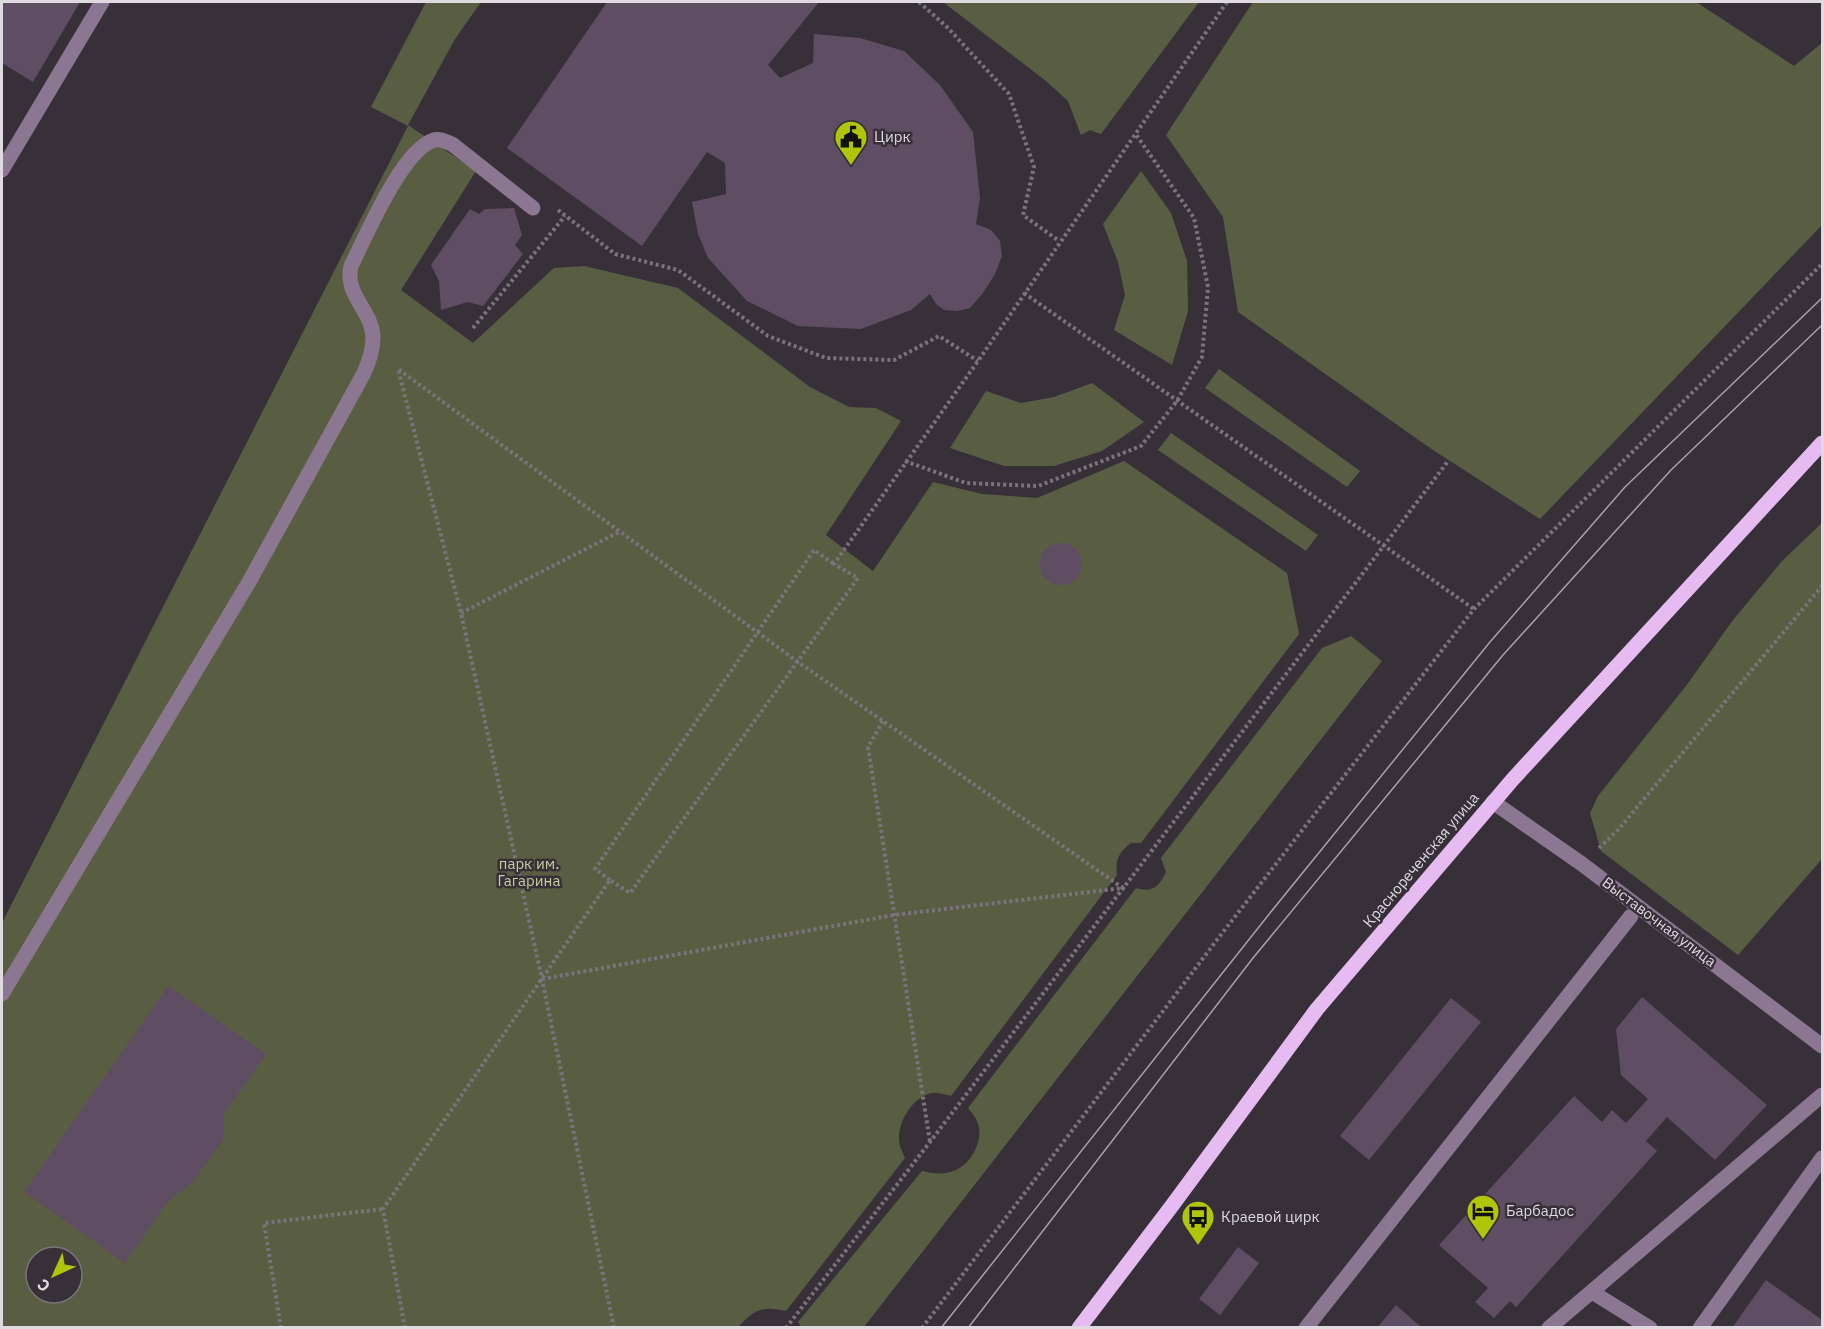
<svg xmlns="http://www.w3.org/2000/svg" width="1824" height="1329" font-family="'IBM Plex Sans',sans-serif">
	<rect width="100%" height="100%" fill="#373039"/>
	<g fill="#595e43" fill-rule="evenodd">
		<path d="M426 2H481L455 39 408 125 476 171 401 290 473 343 554 268 584 266 678 288 810 387 849 407 876 408 901 421 826 535 873 571 933 482 982 494 1037 498 1124 461 1287 573 1299 634 1141 843H1131C1119 852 1115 860 1117 875L951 1096C946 1095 937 1092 932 1093 912 1097 898 1122 899 1140 899 1146 903 1153 905 1158L786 1311C761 1306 755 1309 738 1327H2V923L408 126 371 107ZM36 1257H72V1293H36Z"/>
		<polygon points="943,2 1199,2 1101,134 1090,130 1081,135 1068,101 1046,81"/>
		<polygon points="1253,2 1696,2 1794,66 1822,43 1822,225 1540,519 1427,446 1238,312 1223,217 1166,135"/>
		<polygon points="1141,171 1171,213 1187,261 1188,311 1172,365 1114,330 1125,295 1118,262 1103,224"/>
		<polygon points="1219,369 1360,471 1347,487 1205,388"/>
		<polygon points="1092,383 1144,422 1102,451 1054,466 1004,466 950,448 986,391 1021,403 1054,397"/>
		<polygon points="1171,433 1318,535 1306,551 1158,450"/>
		<polygon points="1822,523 1822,859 1738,955 1601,851 1590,813 1598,796 1686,686 1733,620 1782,561"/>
		<path d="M1351 636 1382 661 864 1327H801L798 1322 922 1171C931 1173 940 1175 950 1172 967 1169 982 1146 979 1128 978 1120 973 1114 968 1108L1136 888C1152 893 1159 887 1166 872L1161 858 1322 648Z"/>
	</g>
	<g fill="#5f4d64">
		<polygon points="2,2 80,2 33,82 2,63"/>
		<polygon points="607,2 819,2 768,65 780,78 813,63 814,34 860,38 904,51 940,85 973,132 980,198 976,224 991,230 1000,241 1002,256 995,274 983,293 970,308 957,311 944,310 936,304 930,294 911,310 861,329 798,326 747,301 708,258 698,234 692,202 726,194 725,163 707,152 642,246 507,148"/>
		<polygon points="514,208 522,235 515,245 523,254 483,306 468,302 441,310 439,281 431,265 470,209 479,214 485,209"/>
		<circle cx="1061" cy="564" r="21"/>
		<polygon points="168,986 266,1054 224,1114 223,1140 192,1183 168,1201 125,1263 24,1192"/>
		<polygon points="1642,997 1767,1105 1715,1160 1667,1117 1646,1141 1657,1151 1516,1307 1510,1301 1494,1318 1475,1302 1488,1288 1439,1245 1574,1096 1602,1122 1612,1110 1626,1123 1648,1099 1621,1075 1616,1029"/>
		<polygon points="1451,998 1481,1022 1369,1160 1340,1136"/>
		<polygon points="1238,1247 1259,1263 1220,1315 1199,1299"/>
		<polygon points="1766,1280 1822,1320 1822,1328 1732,1328"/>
		<polygon points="1396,1305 1422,1328 1377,1328"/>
	</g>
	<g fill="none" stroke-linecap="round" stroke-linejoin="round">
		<g stroke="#7a737b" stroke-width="4" stroke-dasharray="3 3" stroke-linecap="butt">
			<polyline points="919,2 947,27 1009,94 1034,167 1023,215 1059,241"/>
			<polyline points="558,210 615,254 678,270 768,336 826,358 894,360 939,336 978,361"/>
			<polyline points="1024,293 1474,609"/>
			<polyline points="473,328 565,216"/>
			<polyline points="905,461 966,483 1038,486 1141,446 1177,401 1202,357 1208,287 1194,218 1135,133"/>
			<polyline points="461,613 619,532"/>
			<polyline points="883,721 868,747 930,1142"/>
			<polyline points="1599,848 1618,830 1822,586"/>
			<polyline points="610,880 595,869 814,550 834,564"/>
			<polyline points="542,979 894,915 1123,888 798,662 398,369 461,613 542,979 614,1328"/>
			<polyline points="281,1328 264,1223 383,1209"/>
			<polyline points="405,1328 383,1209 610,880 630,893 858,578 834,564 978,361 1227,2"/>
			<polyline points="786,1328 930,1142 1449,460"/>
			<polyline points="922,1328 1220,936 1474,609 1822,264"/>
		</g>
		<g stroke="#8c7792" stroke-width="15">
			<polyline points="2,170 102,2"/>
			<polyline points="1493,802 1582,864 1822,1046"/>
			<path d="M2 994 249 582 364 373C369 362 373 350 373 337 372 310 344 295 351 266 366 236 402 150 434 140 440 138 446 142 452 144L533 208"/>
			<polyline points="1592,1292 1650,1328"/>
			<polyline points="1306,1328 1631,916"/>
			<polyline points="1549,1328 1822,1095"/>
			<polyline points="1700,1328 1822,1158"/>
		</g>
		<polyline stroke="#e6bbf1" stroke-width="15" points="1079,1328 1171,1207 1317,1009 1513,779 1822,443"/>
		<g stroke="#a7a2a9" stroke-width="1.5">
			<polyline points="941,1328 1270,913 1490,642 1625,487 1822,298"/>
			<polyline points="968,1328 1253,958 1503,655 1671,470 1822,325"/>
		</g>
	</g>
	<defs>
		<symbol id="civic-pin" viewBox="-11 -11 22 30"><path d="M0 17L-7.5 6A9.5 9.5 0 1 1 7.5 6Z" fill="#afc507" stroke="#373039"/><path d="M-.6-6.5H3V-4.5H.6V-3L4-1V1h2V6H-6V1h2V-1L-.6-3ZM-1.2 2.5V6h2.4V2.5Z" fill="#111"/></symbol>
		<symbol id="hotel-pin" viewBox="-11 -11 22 30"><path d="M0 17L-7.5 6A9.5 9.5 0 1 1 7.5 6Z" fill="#afc507" stroke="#373039"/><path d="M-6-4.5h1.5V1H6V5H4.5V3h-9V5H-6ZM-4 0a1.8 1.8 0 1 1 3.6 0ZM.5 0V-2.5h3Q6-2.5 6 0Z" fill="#111"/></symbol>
		<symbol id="bus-pin" viewBox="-11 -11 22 30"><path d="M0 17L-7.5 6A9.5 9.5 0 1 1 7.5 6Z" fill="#afc507" stroke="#373039"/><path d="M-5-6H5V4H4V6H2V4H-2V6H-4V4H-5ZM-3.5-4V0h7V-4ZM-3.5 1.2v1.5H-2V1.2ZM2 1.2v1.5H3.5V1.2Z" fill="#111"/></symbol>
	</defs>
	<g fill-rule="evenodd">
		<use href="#civic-pin" x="832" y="118" width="38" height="52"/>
		<use href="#hotel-pin" x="1464" y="1192" width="38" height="52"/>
		<use href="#bus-pin" x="1179" y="1198" width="38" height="52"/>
	</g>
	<g text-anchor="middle" stroke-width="5" stroke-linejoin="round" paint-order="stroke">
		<g font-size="15" fill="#dfdae0" stroke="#373039" text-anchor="start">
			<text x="874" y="142">Цирк</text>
			<text x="1506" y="1216">Барбадос</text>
			<text x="1221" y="1222">Краевой цирк</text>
		</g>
		<g font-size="15" fill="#dfdae0" stroke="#373039">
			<text transform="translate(1421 860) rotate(-50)" y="5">Краснореченская улица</text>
			<text transform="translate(1659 922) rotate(37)" y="5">Выставочная улица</text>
		</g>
		<g font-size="15" fill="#c5d19b" stroke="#373039">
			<text x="529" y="869">парк им.<tspan x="529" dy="17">Гагарина</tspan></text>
		</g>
	</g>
	<rect width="1824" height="1329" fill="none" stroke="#dfdae0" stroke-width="6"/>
	<g transform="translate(54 1275) rotate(225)"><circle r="28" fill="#373039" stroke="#7a747c" stroke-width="1.5"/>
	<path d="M0-4.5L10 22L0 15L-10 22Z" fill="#afc507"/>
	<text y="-9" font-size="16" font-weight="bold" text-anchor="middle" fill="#dfdae0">С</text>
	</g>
</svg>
